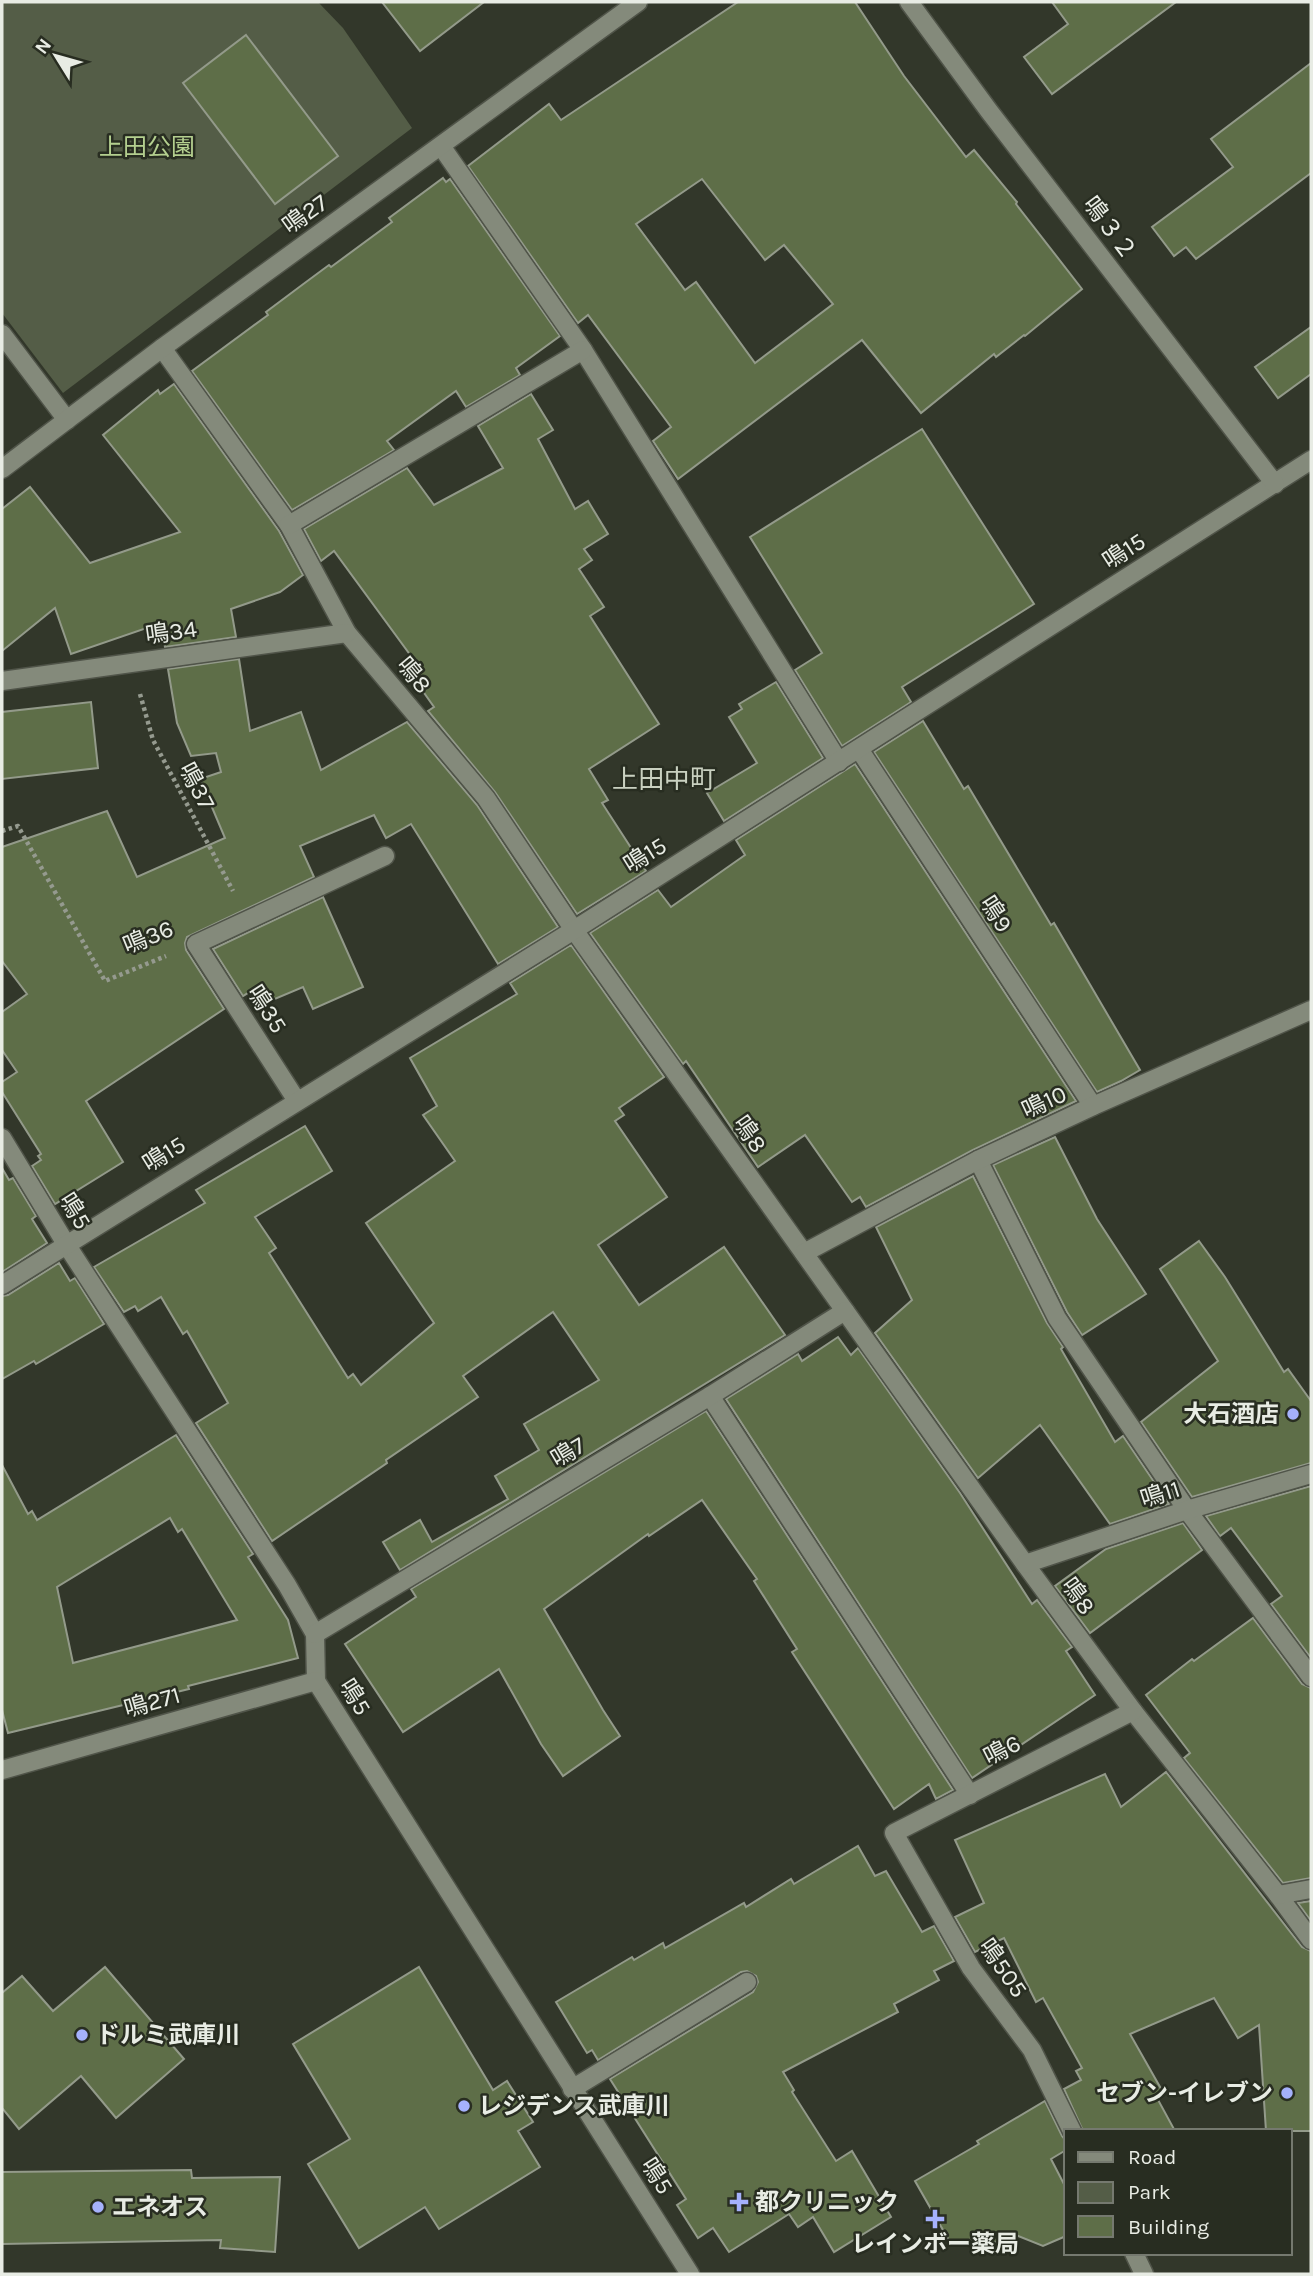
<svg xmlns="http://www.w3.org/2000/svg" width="1313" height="2276" font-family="Karla,'Noto Sans JP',sans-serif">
	<rect width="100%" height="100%" fill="#32372a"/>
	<polygon fill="#545d47" points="2,2 318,2 343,28 412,128 63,393 2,313"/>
	<g fill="#5e6e48" stroke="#939a8a" stroke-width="2" fill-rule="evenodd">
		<polygon points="382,2 484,2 420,51"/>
		<path d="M738 2H855L904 76 966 157 974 150 1017 202 1016 204 1082 289 1025 336 1024 335 996 357 994 354 921 413 862 340 678 479 653 441 671 427 588 315 578 323 468 166 549 104 561 120ZM702 179 765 260 784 245 833 304 755 363 696 282 685 290 636 224Z"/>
		<polygon points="1052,2 1176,2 1052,94 1024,57 1068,24"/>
		<polygon points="246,35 338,156 275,204 183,83"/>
		<polygon points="1311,63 1311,173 1196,259 1186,247 1174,256 1152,227 1233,167 1211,139"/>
		<polygon points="443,178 446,182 450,179 560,336 516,368 520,375 466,407 456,391 387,441 394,450 292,510 192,371 268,315 266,312 302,285 329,265 331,267 392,222 389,218"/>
		<polygon points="1311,327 1311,374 1278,398 1255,367"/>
		<polygon points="174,384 279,531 303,575 280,592 231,609 236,637 165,647 161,623 71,654 55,608 2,651 2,509 30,487 90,563 180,532 103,435 158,390 160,394"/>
		<polygon points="531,394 553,430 538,439 575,509 588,501 608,534 584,549 592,560 579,569 604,607 590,616 659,724 589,769 608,800 602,803 646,871 577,914 495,792 428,711 434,707 410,673 419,667 334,551 321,561 304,529 407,468 434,505 503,468 478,426"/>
		<polygon points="922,429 1034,604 902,687 911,702 842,746 795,670 822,653 750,537"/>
		<polygon points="239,659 250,731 301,712 321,770 407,722 477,805 558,927 498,964 411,824 386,838 374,815 300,846 314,877 187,937 185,943 186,950 224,1009 86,1101 123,1162 55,1204 32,1166 41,1160 38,1156 41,1154 2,1092 2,1082 17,1072 2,1050 2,1012 27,994 2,961 2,847 107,811 137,877 225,838 200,779 221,772 216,753 191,756 177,723 168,669"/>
		<polygon points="776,682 823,758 724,821 707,793 757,763 729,717 742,709 739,704"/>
		<polygon points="91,702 98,768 2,779 2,712"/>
		<polygon points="923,721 964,789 968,786 1051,925 1054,923 1140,1070 1121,1081 1097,1092 874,752"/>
		<polygon points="855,764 1076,1101 973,1150 866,1207 860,1197 852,1202 805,1135 758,1167 686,1061 683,1064 590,933 658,890 671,907 745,855 736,840"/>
		<polygon points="323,897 363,987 313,1009 303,987 270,1001 262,984 243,996 213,949"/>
		<polygon points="571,945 664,1077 619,1108 624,1115 615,1121 667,1197 598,1245 639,1305 724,1247 785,1335 400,1570 383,1542 420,1520 432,1542 508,1499 495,1476 539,1450 524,1424 599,1380 553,1312 463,1376 478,1397 386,1460 387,1463 272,1541 196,1423 228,1403 187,1331 183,1334 161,1297 138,1311 135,1306 124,1312 94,1267 205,1203 196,1190 305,1126 332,1171 255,1217 276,1248 269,1253 348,1378 353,1374 361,1385 434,1323 366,1223 455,1161 423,1115 437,1106 410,1058 517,994 510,983"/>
		<polygon points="1055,1137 1097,1219 1146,1294 1082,1335 1067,1312 993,1165"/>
		<polygon points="2,1168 9,1180 13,1178 36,1216 32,1219 47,1243 2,1272"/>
		<polygon points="973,1176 1047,1323 1063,1347 1061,1349 1115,1442 1123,1436 1169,1504 1110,1524 1040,1425 978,1478 875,1333 912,1300 876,1227"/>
		<polygon points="1199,1241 1225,1277 1284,1372 1288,1369 1311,1401 1311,1463 1192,1497 1141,1422 1218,1361 1160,1269"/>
		<polygon points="59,1263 70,1281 75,1278 104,1324 36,1364 34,1361 2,1379 2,1296 8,1295"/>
		<polygon points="838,1337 851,1355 858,1348 960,1493 1032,1604 1037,1600 1072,1647 1066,1651 1095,1695 972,1778 726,1399 798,1354 802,1361"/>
		<polygon points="706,1411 953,1790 936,1799 929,1784 894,1809 792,1652 797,1649 754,1581 757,1579 702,1500 649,1536 648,1534 544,1609 603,1710 620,1736 563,1776 541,1744 499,1669 403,1732 345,1644 416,1597 411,1589"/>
		<path d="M176 1435 253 1554 248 1557 288 1620 298 1658 188 1686 189 1689 8 1733 2 1710V1465L28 1514 32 1511 37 1520ZM170 1518 178 1532 182 1529 237 1620 73 1663 57 1587Z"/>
		<polygon points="1311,1486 1311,1658 1271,1604 1282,1596 1231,1528 1220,1536 1206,1516"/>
		<polygon points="1183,1523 1202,1550 1090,1633 1055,1586 1106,1549"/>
		<polygon points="1253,1618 1302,1684 1311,1688 1311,1878 1283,1883 1184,1758 1190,1753 1146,1695 1192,1659 1194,1661"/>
		<polygon points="1166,1772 1302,1947 1311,1951 1311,2131 1266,2131 1259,2025 1238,2038 1214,1998 1130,2034 1164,2094 1157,2098 1175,2131 1083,2131 1064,2089 1081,2080 1076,2071 1082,2068 1043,1998 1036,2002 1004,1938 975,1952 955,1917 984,1903 955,1840 1105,1774 1121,1807"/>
		<polygon points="858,1846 875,1876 886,1871 922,1932 934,1926 954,1961 934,1971 939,1980 894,2004 898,2012 783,2072 794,2090 792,2092 836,2161 852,2151 891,2217 834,2252 813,2217 798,2227 789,2214 729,2252 713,2228 698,2238 677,2205 686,2199 610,2079 753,1992 758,1982 756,1976 747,1971 741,1972 598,2060 592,2050 587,2053 556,2002 632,1957 634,1960 663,1943 665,1948 744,1903 746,1907 791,1879 794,1884"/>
		<polygon points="1311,1901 1311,1921 1298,1903"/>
		<polygon points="105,1967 184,2059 116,2118 81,2076 19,2129 2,2108 2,1993 22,1976 53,2011"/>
		<polygon points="419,1967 493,2090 507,2081 533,2122 518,2131 540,2167 439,2229 425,2207 359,2248 308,2164 350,2139 293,2044"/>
		<polygon points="1045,2101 1062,2136 1066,2141 1066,2150 1051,2159 1066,2188 1066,2236 1043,2246 1013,2234 993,2243 973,2239 951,2244 915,2181 979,2144 977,2141"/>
		<polygon points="191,2170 192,2178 280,2177 275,2252 220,2248 221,2240 2,2244 2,2172"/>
	</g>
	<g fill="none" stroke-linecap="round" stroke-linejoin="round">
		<defs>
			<polyline id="service" points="297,1101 196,944 385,856"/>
			<g id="minor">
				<polyline points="441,146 583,350 839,762"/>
				<polyline points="2,334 67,420"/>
				<polyline points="162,348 289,525 347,633 486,798 574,930 1025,1564 1133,1711 1278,1895 1311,1940"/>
				<polyline points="2,469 162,348 638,2"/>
				<polyline points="289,525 583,350"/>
				<polyline points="2,681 347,633"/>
				<polyline points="859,749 1093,1106"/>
				<polyline points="2,1138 66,1244 287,1585 315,1634 316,1681 690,2274"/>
				<polyline points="978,1160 1057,1318 1187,1510 1311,1677"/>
				<polyline points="804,1253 978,1160 1093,1106 1311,1010"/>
				<polyline points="2,1285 574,930 1311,460"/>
				<polyline points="710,1396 970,1795"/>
				<polyline points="1025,1564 1187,1510 1311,1474"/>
				<polyline points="315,1634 710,1396 845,1311"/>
				<polyline points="2,1770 316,1681"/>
				<polyline points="1278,1895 1311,1889"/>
				<polyline points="572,2089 747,1982"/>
				<polyline points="1072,2131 1032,2050 971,1968 894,1833 1133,1711"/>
				<polyline points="1134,2253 1144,2274"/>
			</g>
			<polyline id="tertiary" points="909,2 989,111 1275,484"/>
		</defs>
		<use href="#service" stroke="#505449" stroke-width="21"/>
		<use href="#minor" stroke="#505449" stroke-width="21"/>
		<use href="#tertiary" stroke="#505449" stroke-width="21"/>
		<g stroke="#959a8f" stroke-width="4.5" stroke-dasharray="3.5 3.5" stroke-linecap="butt">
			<polyline points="140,694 153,740 233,891"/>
			<polyline points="2,831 18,826 105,981 166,956"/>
		</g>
		<use href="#service" stroke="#848a7b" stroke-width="18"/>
		<use href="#minor" stroke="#848a7b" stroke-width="18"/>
		<use href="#tertiary" stroke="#848a7b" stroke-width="18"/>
	</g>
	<g fill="#a5b1fc" stroke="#282d21" stroke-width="2.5">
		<circle cx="1293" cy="1414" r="7"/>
		<circle cx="82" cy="2035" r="7"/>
		<circle cx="1287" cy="2093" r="7"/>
		<circle cx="464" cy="2106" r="7"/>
		<path d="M735.5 2191.5h7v7h7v7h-7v7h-7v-7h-7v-7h7z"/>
		<circle cx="98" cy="2207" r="7"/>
		<path d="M931.5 2208.5h7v7h7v7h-7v7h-7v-7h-7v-7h7z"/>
	</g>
	<g text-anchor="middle" stroke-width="5" stroke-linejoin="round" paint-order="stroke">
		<g font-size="24" fill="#b4cf8f" stroke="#282d21">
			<text x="147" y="155">上田公園</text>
		</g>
		<g font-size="24" fill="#e8ece4" stroke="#282d21">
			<text transform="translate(305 214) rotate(-36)" y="8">鳴27</text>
			<text transform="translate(1110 228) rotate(53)" y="8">鳴３２</text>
			<text transform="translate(1124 551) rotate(-33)" y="8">鳴15</text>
			<text transform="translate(171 632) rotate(-8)" y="8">鳴34</text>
			<text transform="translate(414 675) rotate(50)" y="8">鳴8</text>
			<text transform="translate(197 786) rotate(62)" y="8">鳴37</text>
			<text transform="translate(645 855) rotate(-32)" y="8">鳴15</text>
			<text transform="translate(996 914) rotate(57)" y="8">鳴9</text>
			<text transform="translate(148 937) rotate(-22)" y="8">鳴36</text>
			<text transform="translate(267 1009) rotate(57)" y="8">鳴35</text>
			<text transform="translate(1044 1102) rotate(-25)" y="8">鳴10</text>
			<text transform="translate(750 1134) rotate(55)" y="8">鳴8</text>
			<text transform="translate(164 1154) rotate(-32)" y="8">鳴15</text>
			<text transform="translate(75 1211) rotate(58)" y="8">鳴5</text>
			<text transform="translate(568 1452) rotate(-31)" y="8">鳴7</text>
			<text transform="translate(1160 1494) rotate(-18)" y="8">鳴11</text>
			<text transform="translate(1078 1596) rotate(54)" y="8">鳴8</text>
			<text transform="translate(355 1697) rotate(58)" y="8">鳴5</text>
			<text transform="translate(152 1702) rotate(-16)" y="8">鳴271</text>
			<text transform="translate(1002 1750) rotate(-27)" y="8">鳴6</text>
			<text transform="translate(1003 1968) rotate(55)" y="8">鳴505</text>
			<text transform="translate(657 2176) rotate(57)" y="8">鳴5</text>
		</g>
		<g font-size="24" font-weight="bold" fill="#e8ece4" stroke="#282d21" text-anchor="start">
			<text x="1279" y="1422" text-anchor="end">大石酒店</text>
			<text x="96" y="2043">ドルミ武庫川</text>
			<text x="1273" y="2101" text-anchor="end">セブン-イレブン</text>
			<text x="478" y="2114">レジデンス武庫川</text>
			<text x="755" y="2210">都クリニック</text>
			<text x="112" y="2215">エネオス</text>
			<text x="935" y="2252" text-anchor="middle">レインボー薬局</text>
		</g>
		<g font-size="26" fill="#c9d0c0" stroke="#282d21">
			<text x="664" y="788">上田中町</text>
		</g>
	</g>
	<rect width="1313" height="2276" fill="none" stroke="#e8ece4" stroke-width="7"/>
	<rect x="1064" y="2129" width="228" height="126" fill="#282d21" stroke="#75796f" stroke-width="2"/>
	<rect x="1078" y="2152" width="35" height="10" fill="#848a7b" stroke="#75796f" stroke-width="2"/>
	<text x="1128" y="2164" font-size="21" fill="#e8ece4">Road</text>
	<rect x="1078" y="2182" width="35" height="21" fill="#545d47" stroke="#75796f" stroke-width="2"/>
	<text x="1128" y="2199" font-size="21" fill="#e8ece4">Park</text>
	<rect x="1078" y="2216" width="35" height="21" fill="#5e6e48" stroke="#75796f" stroke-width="2"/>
	<text x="1128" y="2234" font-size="21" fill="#e8ece4">Building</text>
	<g transform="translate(56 56) rotate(307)" stroke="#282d21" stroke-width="5" paint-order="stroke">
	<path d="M0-5L12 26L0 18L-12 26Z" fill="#e8ece4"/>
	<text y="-10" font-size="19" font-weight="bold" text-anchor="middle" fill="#e8ece4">N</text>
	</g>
</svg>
